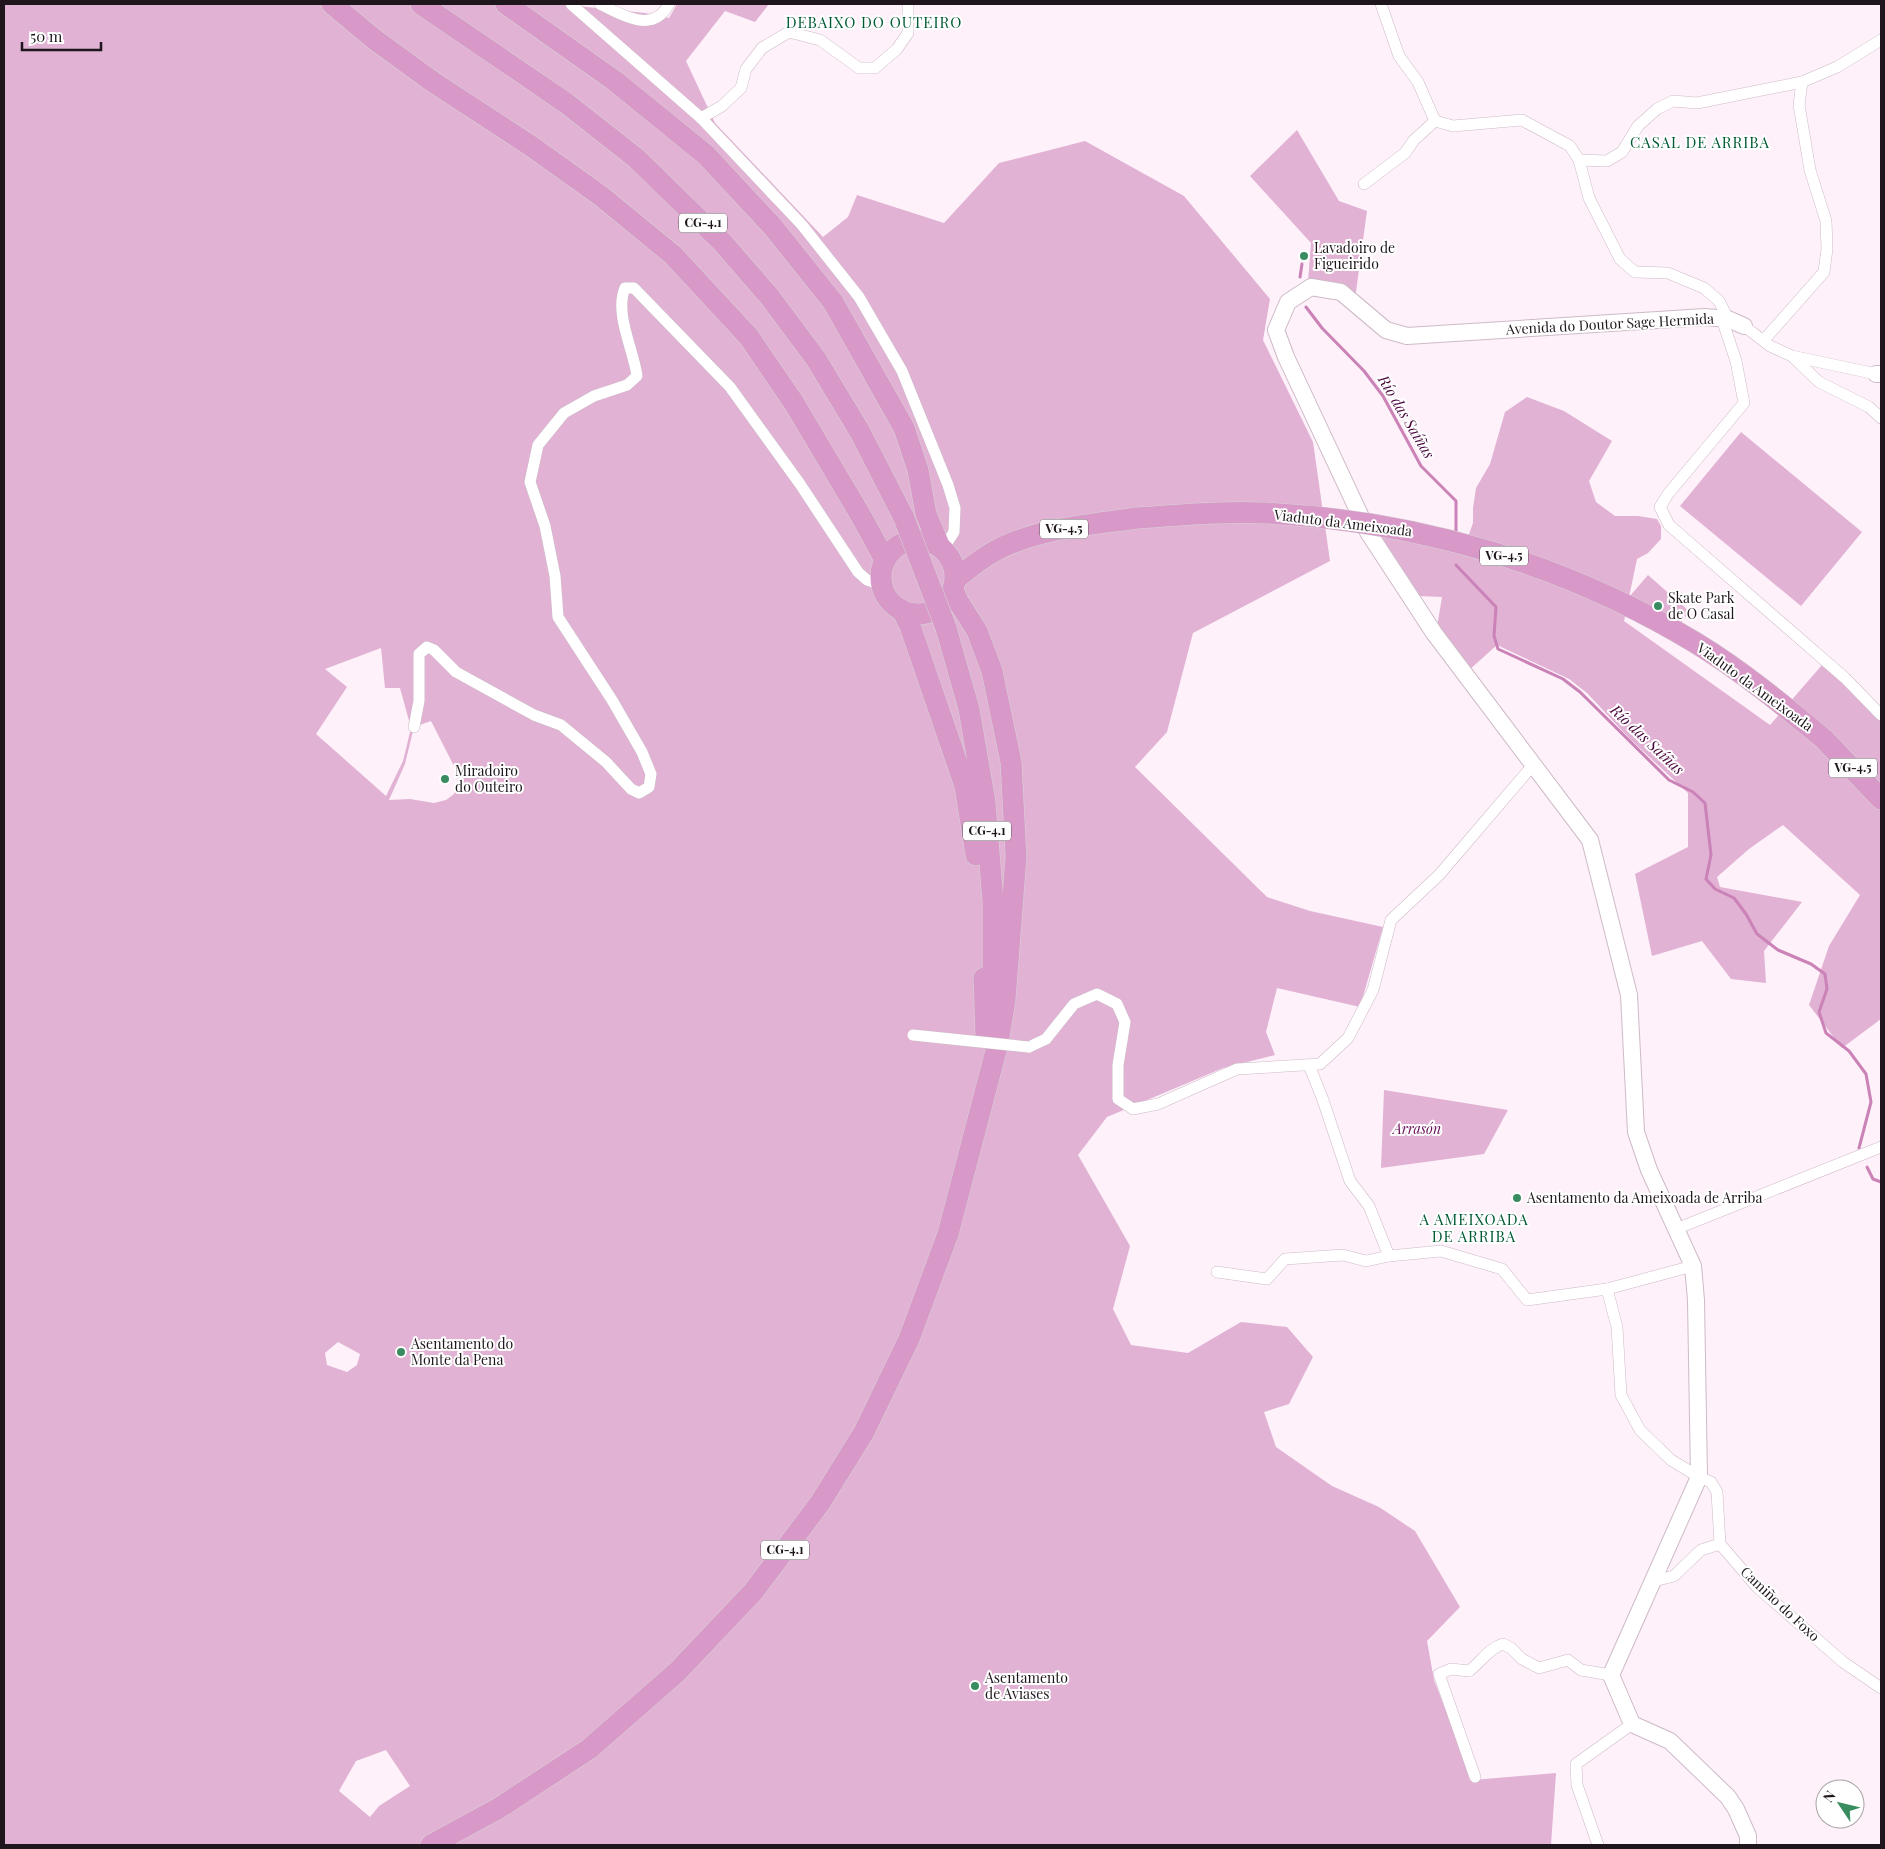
<svg xmlns="http://www.w3.org/2000/svg" width="1885" height="1849" font-family="'Playfair Display',serif">
	<rect width="100%" height="100%" fill="#fef1fa"/>
	<g fill="#e1b2d4" fill-rule="evenodd">
		<path d="M4 4H558L645 13 669 18 677 4H769L755 22 725 11 686 61 715 123 823 237 848 217 857 195 944 223 999 163 1085 141 1184 196 1270 299 1263 340 1313 442 1330 561 1193 633 1167 732 1135 767 1267 897 1310 911 1383 927 1360 1007 1277 988 1266 1032 1275 1055 1223 1068 1107 1117 1078 1155 1130 1246 1113 1309 1131 1345 1188 1353 1241 1322 1287 1327 1313 1357 1289 1404 1264 1412 1276 1447 1332 1486 1379 1507 1415 1531 1460 1607 1427 1641 1434 1680 1473 1780 1556 1773 1551 1845H4ZM381 648 385 688H400L411 728 403 761 386 796 316 734 347 687 325 669ZM431 721 456 770 458 782 454 794 446 800 434 803 410 799 389 800 405 764 414 727ZM338 1342 360 1354 357 1365 347 1372 327 1365 325 1353ZM386 1750 410 1786 379 1806 370 1817 339 1791 356 1761Z"/>
		<polygon points="1297,130 1339,201 1367,211 1355,299 1308,282 1311,243 1250,176"/>
		<polygon points="1527,397 1564,411 1612,441 1589,481 1596,502 1615,516 1638,516 1657,519 1661,526 1661,539 1648,553 1637,559 1629,597 1648,575 1690,612 1668,637 1628,602 1624,621 1770,725 1822,665 1846,683 1881,721 1881,1019 1842,1048 1809,1005 1829,946 1860,895 1783,825 1749,849 1717,877 1720,887 1802,902 1764,951 1766,983 1731,979 1702,941 1652,956 1635,874 1688,847 1688,793 1630,739 1587,693 1569,679 1497,645 1468,671 1437,627 1442,597 1417,596 1375,528 1464,548 1473,523 1473,508 1476,488 1490,464 1505,412"/>
		<polygon points="1741,432 1862,532 1801,606 1680,506"/>
		<polygon points="1384,1090 1508,1110 1484,1154 1381,1168"/>
	</g>
	<g fill="none" stroke-linecap="round" stroke-linejoin="round">
		<g stroke="#ca82b7" stroke-width="3">
			<polyline points="1300,277 1302,264"/>
			<polyline points="1306,307 1322,328 1364,371 1383,396 1421,466 1456,501 1456,536"/>
			<polyline points="1456,565 1496,607 1494,636 1498,649 1563,679 1580,692 1669,780 1693,792 1705,803 1711,855 1706,879 1715,889 1734,898 1746,914 1757,934 1778,950 1811,964 1825,974 1827,989 1819,1012 1826,1033 1849,1051 1866,1074 1871,1102 1859,1148"/>
			<polyline points="1867,1167 1873,1179 1881,1182"/>
		</g>
		<defs>
			<g id="street">
				<polyline points="571,4 701,118 802,225 859,297 902,371 948,485 955,508 954,532 943,549"/>
				<path d="M600 4C623 16 653 34 669 4"/>
				<polyline points="1381,4 1399,56 1418,82 1435,121 1453,126 1522,120 1570,146 1579,160 1589,198 1620,259 1635,272 1668,273 1704,288 1719,301 1728,319"/>
				<polyline points="701,118 722,106 741,88 746,69 762,48 789,32 820,40 859,68 875,68 897,49 908,33 908,4"/>
				<polyline points="1579,160 1607,161 1622,152 1638,126 1657,109 1673,101 1697,103 1802,82 1837,67 1881,40"/>
				<polyline points="1364,184 1405,153 1414,140 1435,121"/>
				<polyline points="1722,319 1736,361 1744,403 1668,494 1660,507 1669,525 1845,678 1881,715"/>
				<polyline points="1744,326 1770,346 1792,356 1876,374"/>
				<polyline points="1764,340 1824,272 1827,249 1826,221 1810,170 1799,105 1802,82"/>
				<polyline points="1793,357 1819,382 1869,407 1881,418"/>
				<path d="M414 727 419 701V654L427 647 434 650 456 672 534 715 561 725 606 762 631 789 639 793 649 787 651 774 642 752 612 700 558 617 555 576 545 526 530 482 538 445 564 413 594 396 627 385 637 376C634 351 614 313 625 288H634L730 387 800 484 858 572 867 580 882 585"/>
				<polyline points="1029,1047 1046,1039 1074,1004 1097,994 1117,1004 1125,1022 1118,1065 1118,1099 1133,1109 1158,1104 1237,1069 1320,1064 1348,1038 1373,990 1391,920 1439,875 1533,765"/>
				<polyline points="1309,1065 1323,1100 1350,1181 1369,1206 1389,1256"/>
				<polyline points="1676,1229 1881,1147"/>
				<polyline points="1217,1272 1267,1279 1285,1259 1343,1255 1366,1261 1389,1256 1441,1251 1502,1269 1527,1300 1607,1289 1617,1327 1621,1395 1640,1430 1671,1460 1699,1477 1711,1482 1717,1492 1720,1544 1757,1587 1843,1662 1881,1688"/>
				<polyline points="1607,1289 1693,1266"/>
				<polyline points="1654,1581 1674,1576 1701,1550 1720,1544"/>
				<path d="M1475 1777 1439 1674 1451 1669 1469 1671C1480 1663 1489 1648 1503 1644L1511 1648 1522 1659 1539 1668 1568 1660 1581 1670 1611 1675"/>
				<polyline points="1598,1845 1577,1785 1576,1764 1632,1724"/>
			</g>
			<g id="secondary">
				<polyline points="1744,326 1728,319 1705,317 1407,336 1386,330 1341,292 1311,287 1288,302 1276,330 1286,357 1368,532 1434,633 1590,840 1629,995 1636,1132 1649,1170 1693,1266 1696,1300 1699,1477 1611,1675 1632,1724 1670,1741 1728,1797 1736,1809 1748,1836 1748,1845"/>
				<polyline points="1876,374 1881,374"/>
			</g>
			<g id="highway">
				<polyline points="332,4 374,39 433,82 531,146 601,196 673,255 749,337 794,403 861,516 885,560"/>
				<polyline points="421,4 566,103 636,158 722,242 769,296 816,359 860,432 904,518"/>
				<polyline points="506,4 615,81 706,155 773,227 833,302 904,428 918,470 926,514 939,545"/>
				<circle cx="918" cy="577" r="37"/>
				<path d="M956 579C967 570 979 560 993 552 1036 528 1089 525 1137 518"/>
				<polyline points="902,610 910,626 965,786 976,855"/>
				<polyline points="946,628 969,709 985,802 993,902 993,968 990,994"/>
				<polyline points="1824,739 1881,799"/>
				<polyline points="984,978 986,1038"/>
				<polyline points="431,1845 499,1808 589,1749 677,1672 753,1592 820,1503 864,1432 909,1339 948,1234 998,1043 1005,1000 1016,857 1011,762 992,671 977,631 958,601 953,590"/>
			</g>
		</defs>
		<use href="#street" stroke="#cebac8" stroke-width="12"/>
		<use href="#secondary" stroke="#cebac8" stroke-width="18"/>
		<use href="#highway" stroke="#d6d5d6" stroke-width="22"/>
		<use href="#street" stroke="#fff" stroke-width="11"/>
		<use href="#secondary" stroke="#fff" stroke-width="16"/>
		<use href="#highway" stroke="#d999c8" stroke-width="21"/>
		<defs>
			<polyline id="street-bridge" points="913,1035 1029,1047"/>
			<g id="highway-bridge">
				<polyline points="904,518 946,628"/>
				<path d="M1137 518C1180 515 1223 511 1266 513 1418 521 1566 564 1696 643 1742 671 1783 705 1824 739"/>
			</g>
		</defs>
		<use href="#street-bridge" stroke="#cebac8" stroke-width="12" stroke-linecap="butt"/>
		<use href="#highway-bridge" stroke="#d6d5d6" stroke-width="22" stroke-linecap="butt"/>
		<use href="#street-bridge" stroke="#fff" stroke-width="11"/>
		<use href="#highway-bridge" stroke="#d999c8" stroke-width="21"/>
	</g>
	<g fill="#398c5f" stroke="#fff" stroke-width="2">
		<circle cx="1304" cy="256" r="5"/>
		<circle cx="1658" cy="606" r="5"/>
		<circle cx="445" cy="779" r="5"/>
		<circle cx="1517" cy="1198" r="5"/>
		<circle cx="401" cy="1352" r="5"/>
		<circle cx="975" cy="1686" r="5"/>
	</g>
	<g text-anchor="middle" stroke-width="4" stroke-linejoin="round" paint-order="stroke">
		<g fill="#fff" stroke="#625c60" stroke-width="1">
			<rect x="679" y="213.5" width="48" height="19" rx="4"/>
			<rect x="1040" y="519.5" width="48" height="19" rx="4"/>
			<rect x="1480" y="546.5" width="48" height="19" rx="4"/>
			<rect x="1829" y="758.5" width="48" height="19" rx="4"/>
			<rect x="963" y="821.5" width="48" height="19" rx="4"/>
			<rect x="761" y="1540.5" width="48" height="19" rx="4"/>
		</g>
		<g font-size="12" font-weight="bold" fill="#1e161c">
			<text x="703" y="227">CG-4.1</text>
			<text x="1064" y="533">VG-4.5</text>
			<text x="1504" y="560">VG-4.5</text>
			<text x="1853" y="772">VG-4.5</text>
			<text x="987" y="835">CG-4.1</text>
			<text x="785" y="1554">CG-4.1</text>
		</g>
		<g font-size="14" fill="#1e161c" stroke="#fff" text-anchor="start">
			<text x="1314" y="253">Lavadoiro de<tspan x="1314" dy="16">Figueirido</tspan></text>
			<text x="1668" y="603">Skate Park<tspan x="1668" dy="16">de O Casal</tspan></text>
			<text x="455" y="776">Miradoiro<tspan x="455" dy="16">do Outeiro</tspan></text>
			<text x="1527" y="1203">Asentamento da Ameixoada de Arriba</text>
			<text x="411" y="1349">Asentamento do<tspan x="411" dy="16">Monte da Pena</tspan></text>
			<text x="985" y="1683">Asentamento<tspan x="985" dy="16">de Aviases</tspan></text>
		</g>
		<g font-size="14" fill="#1e161c" stroke="#fff">
			<text transform="translate(1610 324) rotate(-3)" y="5">Avenida do Doutor Sage Hermida</text>
			<text transform="translate(1343 523) rotate(7)" y="5">Viaduto da Ameixoada</text>
			<text transform="translate(1755 687) rotate(36)" y="5">Viaduto da Ameixoada</text>
			<text transform="translate(1780 1604) rotate(43)" y="5">Camiño do Foxo</text>
		</g>
		<g font-size="14" font-style="italic" fill="#660f57" stroke="#fff">
			<text x="1417" y="1134">Arrasón</text>
		</g>
		<g font-size="15" letter-spacing="1" fill="#005b34" stroke="#fff">
			<text x="874" y="28">DEBAIXO DO OUTEIRO</text>
			<text x="1700" y="148">CASAL DE ARRIBA</text>
			<text x="1474" y="1225">A AMEIXOADA<tspan x="1474" dy="17">DE ARRIBA</tspan></text>
		</g>
		<g font-size="15" font-style="italic" fill="#48063d" stroke="#fff">
			<text transform="translate(1406 417) rotate(59)" y="5">Río das Saíñas</text>
			<text transform="translate(1647 740) rotate(43)" y="5">Río das Saíñas</text>
		</g>
	</g>
	<rect width="1885" height="1849" fill="none" stroke="#1e161c" stroke-width="10"/>
	<g transform="translate(1840 1804) rotate(305)"><circle r="24" fill="#ffffff" stroke="#a5a2a4"/>
	<path d="M0-4L9 19L0 12L-9 19Z" fill="#398c5f"/>
	<text y="-8" font-size="14" font-weight="bold" text-anchor="middle" fill="#1e161c">N</text>
	</g>
	<path d="M22 42v8h79v-8" fill="none" stroke="#1e161c" stroke-width="2.5"/>
	<text x="30" y="42" font-size="15" fill="#1e161c" stroke="#ffffff" stroke-width="4" paint-order="stroke">50 m</text>
</svg>
